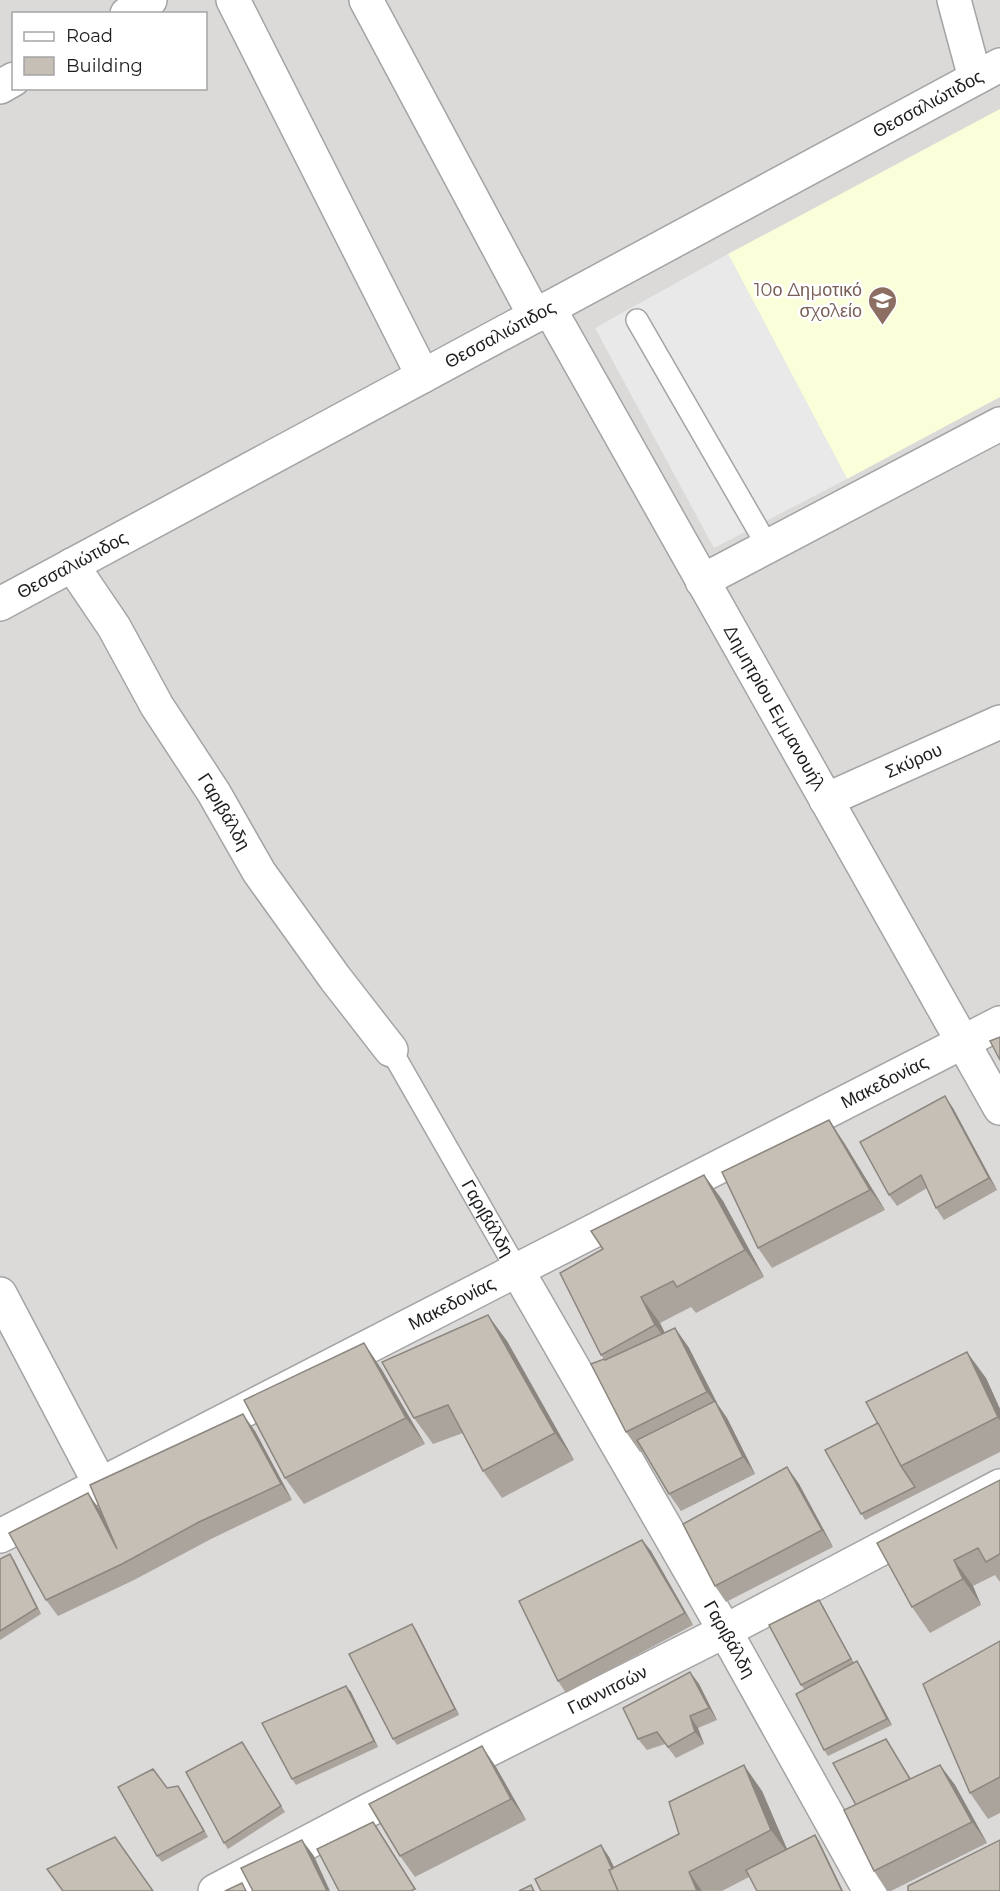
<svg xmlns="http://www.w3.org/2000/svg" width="1000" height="1891" font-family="Montserrat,sans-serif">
	<rect width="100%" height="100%" fill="#eeece2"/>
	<path fill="#dbdad9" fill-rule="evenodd" d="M0 0H1000V1891H0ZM14 14H206V88H14Z"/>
	<polygon fill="#faffda" points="1000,109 1000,397 847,479 728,254"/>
	<polygon fill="#e9e9e9" points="728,254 847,479 714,548 595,328"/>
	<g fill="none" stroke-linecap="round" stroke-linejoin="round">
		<defs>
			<g id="service">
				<polyline points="637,320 768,547"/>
				<path id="s1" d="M391 1050 517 1270"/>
			</g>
			<g id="minor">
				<polyline points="233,0 423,376"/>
				<polyline points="366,0 535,316"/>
				<polyline points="954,0 975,78"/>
				<polyline points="127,14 150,0"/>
				<polyline points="0,87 14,79"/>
				<path id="s2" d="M72 565 114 627 157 706 214 793 259 872 335 978 391 1050"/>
				<polyline points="702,581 1000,424"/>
				<path id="s3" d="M826 800 1000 722"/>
				<path id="s4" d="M517 1270 725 1631 870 1891"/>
				<polyline points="0,1294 100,1484"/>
				<path id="s5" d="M0 1536 517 1270 1000 1023"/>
				<path id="s6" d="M215 1891 369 1810 725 1631 1000 1486"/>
			</g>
			<g id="tertiary">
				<path id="s7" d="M549 308 1000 1108"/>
				<path id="s8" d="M0 604 1000 65"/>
			</g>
		</defs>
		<use href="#service" stroke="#a4a4a4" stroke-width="24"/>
		<use href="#minor" stroke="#a4a4a4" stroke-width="36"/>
		<use href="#tertiary" stroke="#a4a4a4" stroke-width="36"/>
		<use href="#service" stroke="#fff" stroke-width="21"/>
		<use href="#minor" stroke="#fff" stroke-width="33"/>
		<use href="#tertiary" stroke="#fff" stroke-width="33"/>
	</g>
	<g fill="#aaa49c">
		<polygon points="953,1108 997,1190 944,1220 936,1208 927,1188 897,1206 889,1195"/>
		<polygon points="843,1141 885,1210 772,1268 758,1248"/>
		<polygon points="704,1175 723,1201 764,1277 696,1313 691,1307 660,1323 664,1333 675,1328 689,1348 718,1405 727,1418 755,1474 681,1511 669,1494 643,1451 640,1452 626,1432 604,1359 601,1355 603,1249"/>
		<polygon points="507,1341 574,1460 502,1498 483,1471 463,1433 433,1444 414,1418"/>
		<polygon points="364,1343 382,1370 425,1444 304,1504 285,1478"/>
		<polygon points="986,1378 1000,1409 1000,1452 865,1520 825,1450"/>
		<polygon points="255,1431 292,1500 211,1539 134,1580 58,1616 46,1600 100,1510 104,1517"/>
		<polygon points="787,1467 799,1484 833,1547 726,1602 715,1586"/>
		<polygon points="1000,1480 1000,1582 995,1575 973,1586 981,1605 930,1633 912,1607"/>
		<polygon points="642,1540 651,1551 693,1625 566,1693 558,1681"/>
		<polygon points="0,1559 14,1560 41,1614 0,1640"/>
		<polygon points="823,1606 854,1663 861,1667 892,1725 828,1756 824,1750 804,1689 801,1685"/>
		<polygon points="412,1624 416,1630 459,1715 397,1745 393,1739"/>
		<polygon points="1000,1641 1000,1813 988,1819 970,1793"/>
		<polygon points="690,1672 699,1684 717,1720 698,1728 704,1744 676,1758 665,1744 647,1750 638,1739"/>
		<polygon points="346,1686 351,1692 378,1747 296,1785 292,1779"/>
		<polygon points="886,1739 911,1779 940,1765 955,1785 987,1843 891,1891 887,1891 874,1871 856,1805"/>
		<polygon points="242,1742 285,1812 228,1849 224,1843"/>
		<polygon points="496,1767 526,1820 415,1877 400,1856"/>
		<polygon points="167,1788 182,1792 208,1837 162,1862 157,1856"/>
		<polygon points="762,1791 787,1849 819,1841 722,1891 541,1891 601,1845 609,1857 614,1867"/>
	</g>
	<g fill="#8b867f">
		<polygon points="945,1096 953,1108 997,1190 989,1178"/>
		<polygon points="829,1120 843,1141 885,1210 870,1190"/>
		<polygon points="704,1175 723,1201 764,1277 745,1250"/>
		<polygon points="641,1297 660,1323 674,1351 655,1325"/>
		<polygon points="488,1315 507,1341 574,1460 555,1433"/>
		<polygon points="675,1328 689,1348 718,1405 727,1418 755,1474 743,1457 719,1409 707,1392"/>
		<polygon points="364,1343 382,1370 425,1444 406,1418"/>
		<polygon points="967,1352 986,1378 1000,1409 1000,1421"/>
		<polygon points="243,1414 255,1431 292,1500 281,1484"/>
		<polygon points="787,1467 799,1484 833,1547 822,1530"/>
		<polygon points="88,1493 100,1510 126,1562 117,1549"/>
		<polygon points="642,1540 651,1551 693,1625 685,1613"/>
		<polygon points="10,1554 14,1560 41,1614 37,1608"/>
		<polygon points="954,1560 973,1586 981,1605 963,1579"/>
		<polygon points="819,1600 823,1606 855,1666 851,1659"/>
		<polygon points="412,1624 416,1630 459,1715 455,1709"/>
		<polygon points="857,1661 861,1667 892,1725 887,1719"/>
		<polygon points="690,1672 699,1684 717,1720 709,1708"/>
		<polygon points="346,1686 351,1692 378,1747 374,1741"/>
		<polygon points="690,1716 698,1728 704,1744 695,1732"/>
		<polygon points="482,1746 496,1767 526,1820 511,1799"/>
		<polygon points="744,1765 762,1791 790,1856 771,1830"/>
		<polygon points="940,1765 955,1785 987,1843 972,1822"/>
		<polygon points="178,1786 182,1792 208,1837 204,1831"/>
		<polygon points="373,1822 381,1834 417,1891 415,1889"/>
		<polygon points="815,1835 819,1841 843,1891 842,1891"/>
		<polygon points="302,1840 314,1856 330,1891 327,1891"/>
		<polygon points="601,1845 609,1857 625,1891 622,1891"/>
		<polygon points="689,1872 702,1891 697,1891"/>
	</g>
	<g fill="#c6bfb5" stroke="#8b867f" stroke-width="1.5">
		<polygon points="1000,1037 1000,1060 990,1041"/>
		<polygon points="945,1096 989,1178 936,1208 921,1175 889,1195 860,1142"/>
		<polygon points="829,1120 870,1190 758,1248 722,1172"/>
		<polygon points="704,1175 745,1250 677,1287 673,1281 641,1297 655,1325 601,1355 560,1273 603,1249 591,1231"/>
		<polygon points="488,1315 555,1433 483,1471 448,1405 414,1418 382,1362"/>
		<polygon points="675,1328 707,1392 626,1432 591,1364 604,1359 605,1360"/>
		<polygon points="364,1343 406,1418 285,1478 244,1400"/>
		<polygon points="967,1352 998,1417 901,1466 866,1402"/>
		<polygon points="715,1401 743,1457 669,1494 637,1440"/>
		<polygon points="243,1414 281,1484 199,1522 122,1564 46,1600 9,1533 88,1493 117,1549 90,1485"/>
		<polygon points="878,1423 901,1466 915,1487 861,1514 825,1450"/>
		<polygon points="787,1467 822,1530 715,1586 683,1524"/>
		<polygon points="1000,1480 1000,1554 986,1562 978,1548 954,1560 963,1579 912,1607 877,1543"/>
		<polygon points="642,1540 685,1613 558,1681 519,1601"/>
		<polygon points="10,1554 37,1608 0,1631 0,1559"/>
		<polygon points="819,1600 851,1659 801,1685 769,1625"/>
		<polygon points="412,1624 455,1709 393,1739 349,1654"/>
		<polygon points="1000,1641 1000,1777 970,1793 923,1684"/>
		<polygon points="857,1661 887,1719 824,1750 796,1694"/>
		<polygon points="690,1672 709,1708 690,1716 695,1732 668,1747 657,1732 638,1739 623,1708"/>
		<polygon points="346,1686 374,1741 292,1779 262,1723"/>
		<polygon points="886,1739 910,1779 856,1805 833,1763"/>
		<polygon points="242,1742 281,1806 224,1843 186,1772"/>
		<polygon points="482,1746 511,1799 400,1856 369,1804"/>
		<polygon points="744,1765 771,1830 689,1872 697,1891 618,1891 609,1870 679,1834 669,1802"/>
		<polygon points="940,1765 972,1822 874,1871 844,1810"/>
		<polygon points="153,1769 167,1788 178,1786 204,1831 157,1856 118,1787"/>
		<polygon points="373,1822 415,1889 411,1891 339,1891 317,1849"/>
		<polygon points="815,1835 842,1891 757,1891 746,1870"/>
		<polygon points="115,1837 153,1891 63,1891 47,1869"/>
		<polygon points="302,1840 327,1891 253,1891 241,1868"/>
		<polygon points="1000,1840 1000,1891 908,1891 908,1886"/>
		<polygon points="601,1845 612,1869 609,1870 618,1891 541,1891 535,1879"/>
		<polygon points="242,1883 246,1891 225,1891"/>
		<polygon points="531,1885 534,1891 519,1891"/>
	</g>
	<defs>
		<symbol id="school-pin" viewBox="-11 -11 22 30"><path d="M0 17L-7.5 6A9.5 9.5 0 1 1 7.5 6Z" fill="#8d6e63" stroke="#fff"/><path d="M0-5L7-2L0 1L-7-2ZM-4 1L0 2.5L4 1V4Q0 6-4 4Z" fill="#fff"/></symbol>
	</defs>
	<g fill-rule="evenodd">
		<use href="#school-pin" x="866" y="284" width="33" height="45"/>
	</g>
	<g text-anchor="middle" stroke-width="5" stroke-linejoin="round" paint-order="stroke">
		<g font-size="18" fill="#1d1d1d" stroke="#fff">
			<text dy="6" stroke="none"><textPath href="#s8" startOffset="1054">Θεσσαλιώτιδος</textPath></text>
			<text dy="6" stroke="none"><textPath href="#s8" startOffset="568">Θεσσαλιώτιδος</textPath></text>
			<text dy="6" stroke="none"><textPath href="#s8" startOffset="82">Θεσσαλιώτιδος</textPath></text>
			<text dy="6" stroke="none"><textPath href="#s7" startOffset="459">Δημητρίου Εμμανουήλ</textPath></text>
			<text dy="6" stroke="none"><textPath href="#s3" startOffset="96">Σκύρου</textPath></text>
			<text dy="6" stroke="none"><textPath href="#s2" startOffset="290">Γαριβάλδη</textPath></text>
			<text dy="6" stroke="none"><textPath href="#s5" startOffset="994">Μακεδονίας</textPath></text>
			<text dy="6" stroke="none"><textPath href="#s1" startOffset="194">Γαριβάλδη</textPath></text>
			<text dy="6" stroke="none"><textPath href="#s5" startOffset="508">Μακεδονίας</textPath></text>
			<text dy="6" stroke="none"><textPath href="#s4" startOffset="426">Γαριβάλδη</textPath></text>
			<text dy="6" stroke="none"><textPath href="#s6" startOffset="441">Γιαννιτσών</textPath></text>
		</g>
		<g font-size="18" fill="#785e54" stroke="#fff" text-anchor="end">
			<text x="862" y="296">10ο Δημοτικό<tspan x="862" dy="21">σχολείο</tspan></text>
		</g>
	</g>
	<rect x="12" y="12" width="195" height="78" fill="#ffffff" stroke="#a5a5a5" stroke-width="1.5"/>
	<rect x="24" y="32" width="30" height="9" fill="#ffffff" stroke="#a5a5a5" stroke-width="1.5"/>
	<text x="66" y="42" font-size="18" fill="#1d1d1d">Road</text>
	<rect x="24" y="57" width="30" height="18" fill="#c6bfb5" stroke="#a5a5a5" stroke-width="1.5"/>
	<text x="66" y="72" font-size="18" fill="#1d1d1d">Building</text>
</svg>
